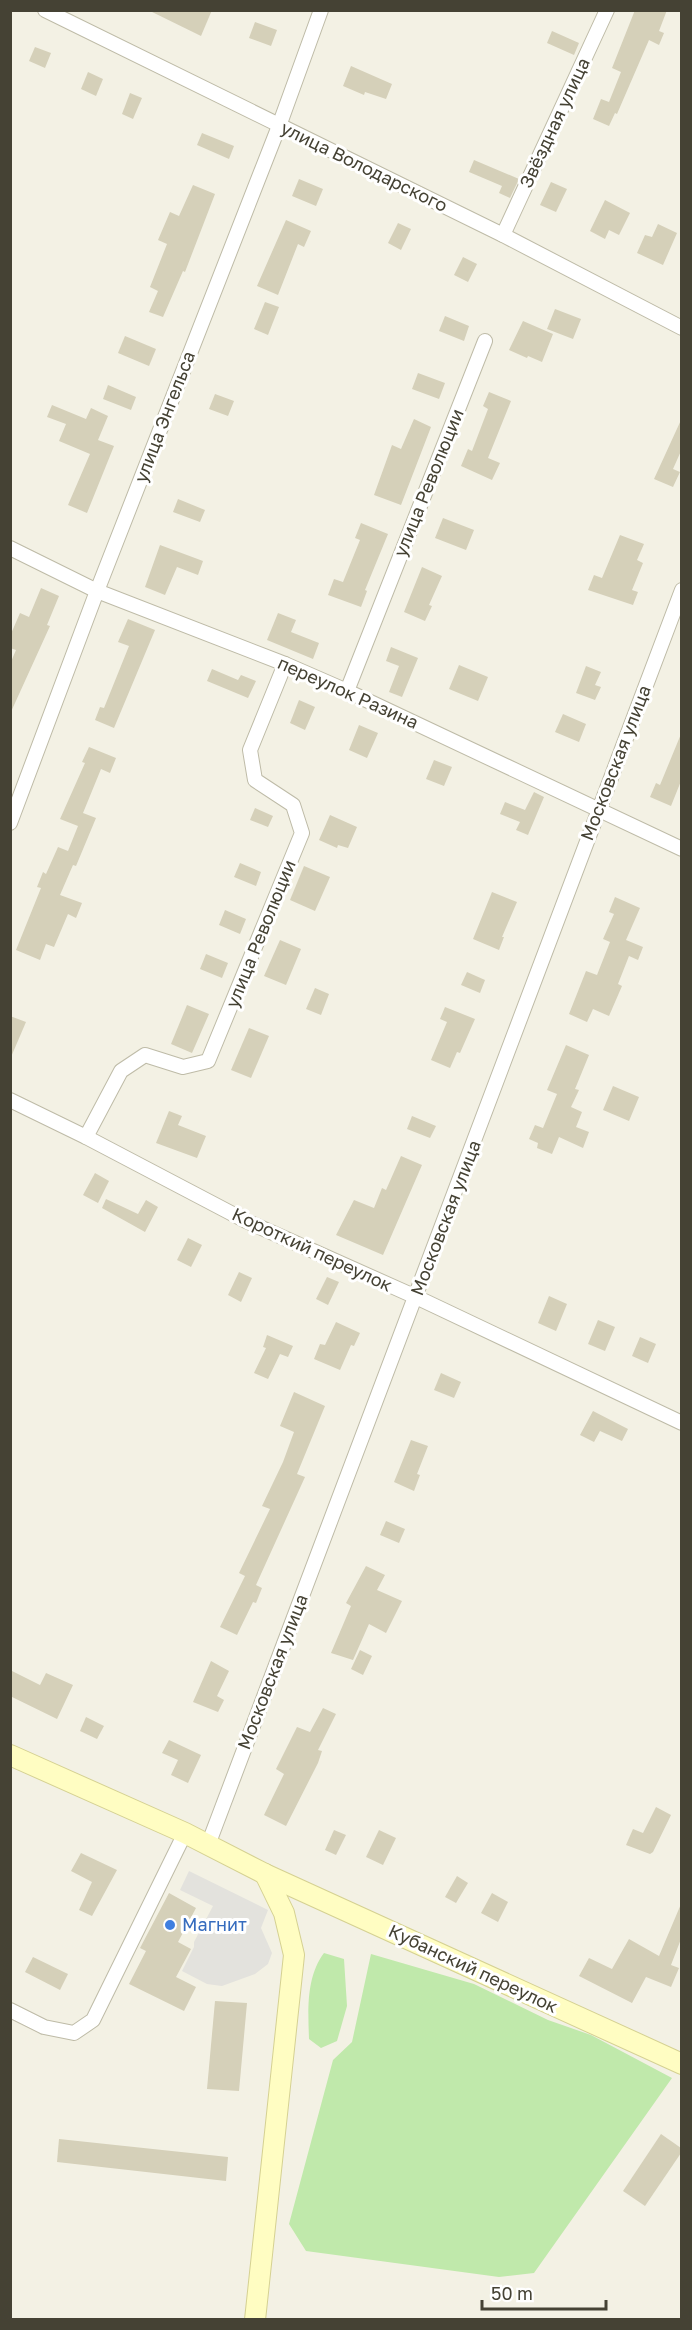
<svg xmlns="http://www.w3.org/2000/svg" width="692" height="2330" font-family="'Golos Text',sans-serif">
	<rect width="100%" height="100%" fill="#f3f1e4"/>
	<g fill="#c0e9ab">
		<path d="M324 1953 344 1959 347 2006 337 2041 321 2048 309 2039C308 2010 306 1977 324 1953Z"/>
		<polygon points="371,1954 474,1984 548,2020 591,2035 672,2078 534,2273 499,2277 306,2251 289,2224 333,2060 352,2042"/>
	</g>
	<polygon fill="#e3e2dd" points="189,1871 268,1910 261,1928 272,1953 268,1964 255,1974 222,1986 207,1984 182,1971 194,1947 194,1942 213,1906 180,1890"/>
	<g fill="#d5d0b9">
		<polygon points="148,10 212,10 201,36"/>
		<polygon points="635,10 667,10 659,31 664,33 659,45 649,40 617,114 615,113 609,126 593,119 601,99 609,102 621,72 612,68"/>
		<polygon points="255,22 277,30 271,46 249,38"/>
		<polygon points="552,31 579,43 574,55 547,43"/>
		<polygon points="35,47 51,53 45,68 29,61"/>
		<polygon points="351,66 392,84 386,99 365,92 364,95 343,86"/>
		<polygon points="88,72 103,79 96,96 81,89"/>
		<polygon points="130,93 142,98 133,119 122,114"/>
		<polygon points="202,133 234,146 229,159 197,145"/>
		<polygon points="474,160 519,179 510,198 499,193 502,186 469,172"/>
		<polygon points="299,179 323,189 316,206 292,196"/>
		<polygon points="551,182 567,189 556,212 540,205"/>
		<polygon points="193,185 215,194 185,272 183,271 163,317 149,312 158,291 150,287 167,244 158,240 170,212 179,216"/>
		<polygon points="605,200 630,213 619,235 609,230 605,239 590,231"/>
		<polygon points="286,220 311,231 304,247 298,244 278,295 257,286"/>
		<polygon points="398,223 411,229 401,250 388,243"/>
		<polygon points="658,224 677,233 663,265 637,253 645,235 652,237"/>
		<polygon points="463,257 477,264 468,282 454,275"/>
		<polygon points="265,302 279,307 268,335 254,329"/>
		<polygon points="555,309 581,319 573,339 547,329"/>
		<polygon points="445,316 469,326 464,341 439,331"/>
		<polygon points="523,321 553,334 542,362 528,356 527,358 509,350"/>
		<polygon points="125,336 156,349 149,366 118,353"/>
		<polygon points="418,373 445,383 439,399 412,389"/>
		<polygon points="108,385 136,397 131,410 103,399"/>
		<polygon points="489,392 511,401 488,458 500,463 492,480 461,466 468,449 472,451 488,409 483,406"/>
		<polygon points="215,394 234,401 228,416 209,409"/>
		<polygon points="52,405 86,419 91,408 108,416 98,440 114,446 87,513 68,505 90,454 59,441 66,424 47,417"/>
		<polygon points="414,419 431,427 401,505 374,495 392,445 401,449"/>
		<polygon points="681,420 681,451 673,469 680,472 673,487 654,479"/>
		<polygon points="178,499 205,510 200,522 173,512"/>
		<polygon points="443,518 474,530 466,550 435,538"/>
		<polygon points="361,523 388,534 365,590 367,591 361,607 328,595 334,579 343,582 360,540 355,538"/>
		<polygon points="620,535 644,544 637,560 643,563 632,590 638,592 633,605 588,590 594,575 602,578"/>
		<polygon points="160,545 203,561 198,575 177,567 165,595 145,587"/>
		<polygon points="422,567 442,576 429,605 432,606 425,621 404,612"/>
		<polygon points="41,588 59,596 47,625 50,626 10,714 10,664 16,650 10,648 10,636 20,613 29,617"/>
		<polygon points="278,613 296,620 291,632 319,643 313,659 267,640"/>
		<polygon points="128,619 155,630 114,728 95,720 100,707 104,708 129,646 118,642"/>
		<polygon points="391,647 418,658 402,697 389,692 399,666 386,661"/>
		<polygon points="459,665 488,677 478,701 449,689"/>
		<polygon points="586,666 601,672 595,685 601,687 595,700 576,693"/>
		<polygon points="212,669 238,680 241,675 256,681 248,698 207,681"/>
		<polygon points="299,700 315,707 305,730 290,723"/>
		<polygon points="563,714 586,724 579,742 555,732"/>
		<polygon points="359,725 378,733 367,758 349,750"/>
		<polygon points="681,734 681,781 671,806 650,797 656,783 660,785"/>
		<polygon points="89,747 116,758 110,773 101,769 83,813 96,818 76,866 73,865 60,895 82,903 76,918 68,914 54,947 46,944 40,960 16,950 41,888 37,887 43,872 46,874 58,847 68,851 78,826 60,819 85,763 82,762"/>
		<polygon points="434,760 452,767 444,786 426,779"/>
		<polygon points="534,792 544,797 528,835 516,830 520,822 500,814 505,802 525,810"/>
		<polygon points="255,808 273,816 268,827 250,820"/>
		<polygon points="330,815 357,827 348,848 338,845 337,848 319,840"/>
		<polygon points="240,863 261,872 256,886 234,877"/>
		<polygon points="304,866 330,877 315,911 290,900"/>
		<polygon points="492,892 517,902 502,937 504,937 499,950 473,939"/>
		<polygon points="615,897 640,908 626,940 643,947 638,960 629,956 618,984 622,986 609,1016 593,1009 587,1022 569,1014 586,971 597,975 610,942 603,939 614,914 609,912"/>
		<polygon points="225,910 246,919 240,934 219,925"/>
		<polygon points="280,940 301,949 286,985 264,976"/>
		<polygon points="206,954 228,963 222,978 200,969"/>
		<polygon points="467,972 485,980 480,993 461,985"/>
		<polygon points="315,988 329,994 321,1015 306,1009"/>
		<polygon points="187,1005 209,1014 192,1053 171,1044"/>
		<polygon points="445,1007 475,1019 460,1053 457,1052 450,1068 431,1060 447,1022 440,1019"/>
		<polygon points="10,1016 26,1022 11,1057 10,1057"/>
		<polygon points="249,1028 269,1036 251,1078 231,1070"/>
		<polygon points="566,1045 589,1055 575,1089 579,1090 571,1107 582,1112 576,1127 589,1132 583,1148 559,1137 552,1154 537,1148 538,1143 529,1139 535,1125 543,1128 557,1094 547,1090"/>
		<polygon points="613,1086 639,1097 629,1121 603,1110"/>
		<polygon points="169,1111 182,1116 178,1125 206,1136 197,1158 156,1143"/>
		<polygon points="412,1116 436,1126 430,1138 407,1129"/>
		<polygon points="401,1156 422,1165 383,1255 336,1235 354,1200 374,1208 382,1188 386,1190"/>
		<polygon points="95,1173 109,1181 98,1203 83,1195"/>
		<polygon points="106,1199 138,1214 146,1200 158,1207 145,1232 102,1208"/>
		<polygon points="188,1238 202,1245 191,1267 177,1260"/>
		<polygon points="239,1272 252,1278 241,1302 228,1295"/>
		<polygon points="327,1277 339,1282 328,1305 316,1299"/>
		<polygon points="549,1296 567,1304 556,1331 538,1323"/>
		<polygon points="598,1320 615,1327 605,1351 588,1344"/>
		<polygon points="336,1322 360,1333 354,1346 351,1345 340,1370 314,1359 320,1344 325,1345"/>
		<polygon points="267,1335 293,1346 288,1357 280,1354 268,1379 254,1373 266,1348 263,1347"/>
		<polygon points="640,1337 656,1344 648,1363 632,1356"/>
		<polygon points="441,1373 461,1382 454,1398 434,1390"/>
		<polygon points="294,1392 325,1406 297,1474 305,1477 256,1585 262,1588 256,1603 253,1602 237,1635 220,1627 245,1576 239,1573 270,1509 262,1506 283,1462 294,1432 280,1426"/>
		<polygon points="593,1411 628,1429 622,1441 600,1431 594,1442 580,1435"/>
		<polygon points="411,1440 428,1446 417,1474 420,1475 414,1491 394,1482"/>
		<polygon points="386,1521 405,1529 399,1543 380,1535"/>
		<polygon points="366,1566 385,1575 377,1590 402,1601 386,1633 369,1624 353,1660 331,1653 351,1606 346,1603"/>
		<polygon points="360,1650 372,1656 363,1675 351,1669"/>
		<polygon points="211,1661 229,1671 217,1696 224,1700 218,1712 193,1702"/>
		<polygon points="10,1670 40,1685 46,1673 73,1685 57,1719 10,1696"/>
		<polygon points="323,1708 336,1714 318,1750 322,1751 318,1763 286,1826 264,1815 284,1774 276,1769 297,1727 310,1732"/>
		<polygon points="86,1717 104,1726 97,1739 80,1731"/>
		<polygon points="169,1740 201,1755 188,1783 171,1775 178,1760 162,1753"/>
		<polygon points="656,1807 671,1815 653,1852 650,1854 626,1845 633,1829 643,1833"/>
		<polygon points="334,1830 346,1835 336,1855 325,1850"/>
		<polygon points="379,1830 396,1838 383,1865 366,1857"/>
		<polygon points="81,1853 117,1870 92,1916 79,1910 92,1882 71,1871"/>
		<polygon points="457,1876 468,1883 456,1903 445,1897"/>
		<polygon points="169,1893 196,1908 178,1942 191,1949 176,1977 196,1987 184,2011 129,1984 146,1951 140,1948"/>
		<polygon points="492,1893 508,1902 498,1922 481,1913"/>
		<polygon points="681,1904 681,1939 671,1965 679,1968 671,1987 646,1977 632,2003 579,1976 589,1958 612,1969 629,1939 659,1956"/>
		<polygon points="33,1957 68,1974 60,1990 25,1972"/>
		<polygon points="215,2001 247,2003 239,2091 207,2089"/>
		<polygon points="661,2134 681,2148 681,2153 645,2206 623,2191"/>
		<polygon points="59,2139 228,2157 226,2181 57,2162"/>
	</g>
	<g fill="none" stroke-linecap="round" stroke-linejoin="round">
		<defs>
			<g id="street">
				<polyline points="45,10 503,235 682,328"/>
				<polyline points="503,235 607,10"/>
				<polyline points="10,548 97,591 285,664 347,691 682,849"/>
				<polyline points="347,691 485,341"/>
				<polyline points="10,823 97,591 279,126 321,10"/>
				<polyline points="10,1100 86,1137 246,1221 416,1297 682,1423"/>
				<polyline points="86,1137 121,1071 145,1055 183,1067 208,1061 302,833 293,805 255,780 250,750 285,664"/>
				<polyline points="208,1845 682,590"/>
				<polyline points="10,2010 44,2027 74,2033 93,2020 185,1833"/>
			</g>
			<g id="secondary">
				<polyline points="10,1755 185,1833 265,1874 682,2064"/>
				<polyline points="255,2320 294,1955 284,1913 265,1874"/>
			</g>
		</defs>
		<use href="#street" stroke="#bebba7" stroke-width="16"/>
		<use href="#secondary" stroke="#d5d192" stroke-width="22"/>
		<use href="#street" stroke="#fff" stroke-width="14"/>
		<use href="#secondary" stroke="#fffdc2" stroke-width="20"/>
	</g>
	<circle fill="#3f7fe0" stroke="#fff" stroke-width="2" cx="170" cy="1925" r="6"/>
	<g text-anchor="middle" stroke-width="6" stroke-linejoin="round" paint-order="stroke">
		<g font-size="18" fill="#454234" stroke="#fff">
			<text transform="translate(555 123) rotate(-65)" y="6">Звёздная улица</text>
			<text transform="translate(364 167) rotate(26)" y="6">улица Володарского</text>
			<text transform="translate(165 417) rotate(-69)" y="6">улица Энгельса</text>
			<text transform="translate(429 483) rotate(-68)" y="6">улица Революции</text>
			<text transform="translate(348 693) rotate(24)" y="6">переулок Разина</text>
			<text transform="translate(616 763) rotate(-69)" y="6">Московская улица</text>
			<text transform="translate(261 934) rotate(-68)" y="6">улица Революции</text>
			<text transform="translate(446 1218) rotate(-69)" y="6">Московская улица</text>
			<text transform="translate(312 1250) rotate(25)" y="6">Короткий переулок</text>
			<text transform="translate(273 1672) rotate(-69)" y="6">Московская улица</text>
			<text transform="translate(473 1969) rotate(25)" y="6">Кубанский переулок</text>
		</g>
		<g font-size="18" fill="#366cbe" stroke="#fff" text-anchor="start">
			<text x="182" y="1931">Магнит</text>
		</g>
	</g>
	<rect width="692" height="2330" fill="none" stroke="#454234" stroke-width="24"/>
	<path d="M482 2300v9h124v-9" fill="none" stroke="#454234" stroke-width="3"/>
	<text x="491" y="2300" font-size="18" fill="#454234" stroke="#ffffff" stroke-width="4.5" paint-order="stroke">50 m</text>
</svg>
